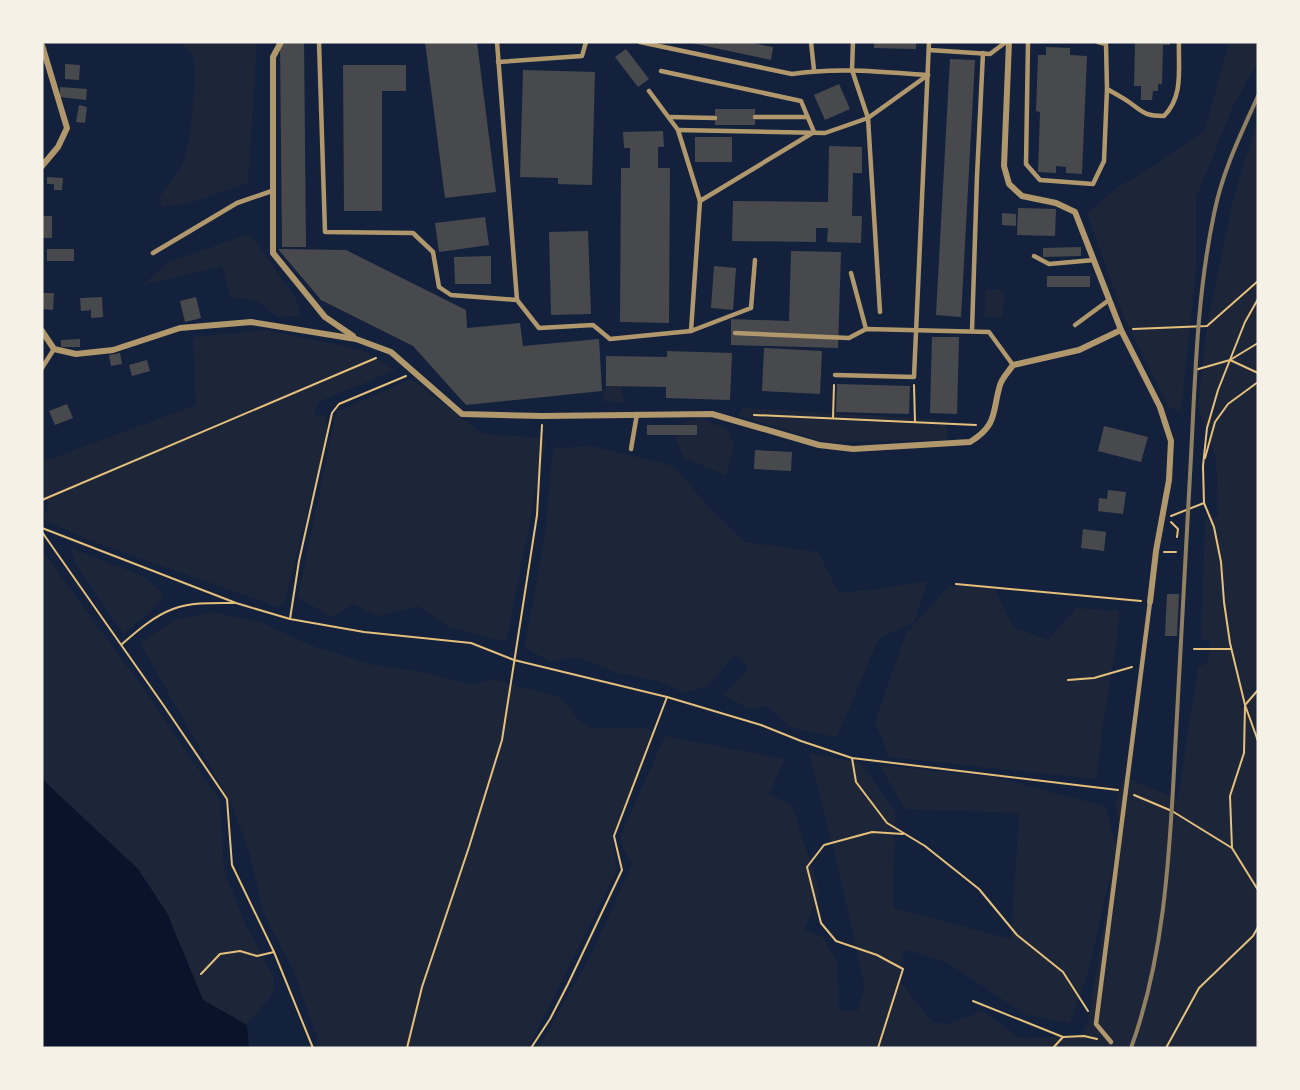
<svg xmlns="http://www.w3.org/2000/svg" width="1300" height="1090" font-family="Mulish,sans-serif">
	<rect width="100%" height="100%" fill="#14213d"/>
	<g fill="#1d2539" fill-rule="evenodd">
		<path d="M180 42H257L248 183 187 204 161 207 160 196C167 186 175 176 182 166 190 152 197 77 194 60 192 54 185 47 180 42Z"/>
		<polygon points="1229,42 1258,42 1258,61 1232,108 1196,198 1196,269 1181,412 1168,406 1124,317 1087,213 1118,187 1154,166 1205,130"/>
		<path d="M1258 119V1048H538L589 959 632 865 623 849 620 837 665 736 785 759 769 794 792 805 820 893 804 929 823 937 837 963 839 1010 857 1011 865 988 838 867 809 753 861 763 895 812 893 908 1011 939 1019 813 905 809 879 765 993 777 1105 806 1116 845 1119 826 1115 804 1124 777 1178 799 1198 667 1208 663 1210 639 1201 640 1205 522 1218 516 1216 457 1198 407 1207 326 1233 200ZM1115 855 1088 1023 1079 1036 1020 1038 983 1011 947 1024 932 1022 899 980 904 949 948 963 1026 1015 1070 1023 1089 969Z"/>
		<polygon points="250,234 295,297 301,316 277,317 258,301 230,297 222,266 143,285 168,262"/>
		<polygon points="985,290 1004,290 1003,317 985,317"/>
		<path d="M266 330 361 350 396 370 318 402 314 415H325C329 434 326 450 318 468L284 604 278 607 89 540 43 519 50 503 42 500V462L196 405 193 337Z"/>
		<polygon points="411,379 483,434 546,438 506,642 449,627 418,606 378,616 353,604 332,618 298,597 336,412"/>
		<polygon points="621,381 622,396 627,403 603,401 605,390 610,382"/>
		<polygon points="743,408 948,420 946,440 827,442 738,416"/>
		<polygon points="700,418 728,429 734,447 726,475 684,458 675,437 684,422"/>
		<polygon points="592,446 674,466 707,505 745,542 818,552 839,593 884,588 928,581 914,623 879,638 837,737 792,728 767,706 749,709 724,695 748,668 735,654 709,686 685,693 658,681 618,673 576,657 550,662 525,647 546,526 553,448"/>
		<polygon points="70,548 143,576 162,592 162,598 151,611 123,634 76,564"/>
		<polygon points="42,550 143,688 220,801 224,870 245,923 273,977 274,992 247,1025 203,1000 167,913 138,869 42,779"/>
		<polygon points="949,586 994,588 1013,627 1048,640 1076,608 1119,611 1116,647 1104,716 1096,779 889,757 875,722 906,633"/>
		<polygon points="213,612 260,622 310,645 372,665 419,671 472,685 493,679 562,698 579,721 592,728 643,728 655,732 612,837 617,870 528,1048 321,1048 293,970 263,912 250,855 233,807 140,643 174,620"/>
	</g>
	<polygon fill="#0b132b" points="42,779 138,869 167,913 203,1000 247,1025 249,1048 42,1048"/>
	<g fill="#48494c">
		<polygon points="280,42 304,42 306,247 282,247"/>
		<polygon points="425,42 477,42 496,192 445,198"/>
		<polygon points="687,42 747,42 773,47 771,60"/>
		<polygon points="874,42 916,42 916,49 874,48"/>
		<polygon points="1135,42 1170,42 1170,45 1163,45 1162,84 1158,84 1158,91 1153,91 1152,100 1141,100 1141,86 1134,86"/>
		<polygon points="1046,47 1070,48 1070,55 1087,56 1082,174 1066,173 1066,167 1056,166 1056,173 1038,172 1040,112 1036,111 1038,55 1046,55"/>
		<polygon points="626,49 649,79 638,87 615,57"/>
		<polygon points="950,59 975,60 961,317 936,315"/>
		<polygon points="65,64 80,65 79,80 65,79"/>
		<polygon points="343,65 406,65 406,91 382,91 382,211 344,211"/>
		<polygon points="523,70 595,72 592,185 558,184 558,178 520,177"/>
		<polygon points="839,84 850,109 825,120 814,95"/>
		<polygon points="60,87 87,89 86,100 60,97"/>
		<polygon points="79,105 87,107 85,123 76,122"/>
		<rect x="715" y="109" width="40" height="16"/>
		<polygon points="663,131 664,147 658,147 658,168 670,168 669,323 620,322 621,168 630,168 630,148 624,148 623,132"/>
		<rect x="695" y="137" width="37" height="25"/>
		<polygon points="829,146 862,147 862,173 853,173 852,216 862,216 861,243 827,242 828,228 816,228 816,242 732,241 733,201 828,202"/>
		<polygon points="47,177 63,178 62,190 54,190 54,184 47,184"/>
		<polygon points="1018,208 1056,209 1055,236 1017,235"/>
		<polygon points="1002,213 1016,214 1016,226 1002,225"/>
		<rect x="42" y="216" width="10" height="22"/>
		<polygon points="485,217 489,245 439,252 435,223"/>
		<polygon points="588,231 591,314 551,315 549,232"/>
		<polygon points="1081,247 1081,256 1043,257 1043,248"/>
		<rect x="47" y="249" width="27" height="12"/>
		<polygon points="278,249 346,250 466,310 467,328 520,323 523,346 599,339 602,391 466,405 413,346 321,300"/>
		<polygon points="791,251 841,252 838,348 731,345 731,319 789,321"/>
		<polygon points="491,256 491,284 455,284 454,257"/>
		<polygon points="714,266 736,268 733,310 711,308"/>
		<rect x="1047" y="276" width="43" height="11"/>
		<polygon points="42,293 54,293 53,310 42,309"/>
		<polygon points="102,297 103,317 91,318 91,310 81,311 80,298"/>
		<polygon points="196,297 201,318 185,322 180,301"/>
		<polygon points="932,337 959,337 957,414 930,413"/>
		<polygon points="80,339 80,347 61,347 61,340"/>
		<polygon points="764,348 822,351 820,394 762,391"/>
		<polygon points="667,351 732,353 730,400 666,398 666,387 606,386 606,356 667,357"/>
		<polygon points="120,353 122,364 111,366 109,355"/>
		<polygon points="147,360 150,371 132,376 129,365"/>
		<polygon points="837,384 910,386 909,414 836,412"/>
		<polygon points="67,404 73,418 55,425 49,411"/>
		<rect x="647" y="425" width="50" height="10"/>
		<polygon points="1104,426 1148,437 1141,462 1098,451"/>
		<polygon points="755,450 792,452 791,471 754,469"/>
		<polygon points="1108,490 1126,492 1123,514 1098,511 1099,498 1107,499"/>
		<polygon points="1083,529 1106,532 1104,551 1081,548"/>
		<polygon points="1167,594 1179,594 1177,636 1165,636"/>
	</g>
	<g fill="none" stroke-linecap="round" stroke-linejoin="round">
		<g stroke="#e5c07b" stroke-width="2">
			<polyline points="1133,329 1207,326 1258,281"/>
			<polyline points="1230,360 1258,373"/>
			<polyline points="1195,370 1230,360 1258,343"/>
			<polyline points="914,385 915,422"/>
			<polyline points="754,415 976,425"/>
			<polyline points="833,418 834,385"/>
			<polyline points="1205,458 1215,422 1228,404 1258,382"/>
			<polyline points="42,500 376,358"/>
			<polyline points="1171,516 1204,503"/>
			<polyline points="1171,522 1178,529 1177,537"/>
			<polyline points="42,528 236,603 290,619 364,632 471,643 514,660 667,697 761,725 801,741 852,758 1118,790"/>
			<polyline points="42,532 164,706 227,799 232,865 274,952 313,1048"/>
			<polyline points="1164,552 1176,552"/>
			<polyline points="956,584 1141,601"/>
			<polyline points="290,619 299,561 332,413 339,404 406,376"/>
			<path d="M122 644C137 631 154 616 173 609 192 602 214 603 234 603"/>
			<polyline points="1194,649 1231,649"/>
			<polyline points="1068,680 1094,678 1132,667"/>
			<polyline points="1258,690 1245,705 1258,741"/>
			<polyline points="852,758 856,782 887,823 925,846 979,889 1017,935 1063,972 1088,1011"/>
			<polyline points="1134,795 1172,811 1232,848 1258,890"/>
			<polyline points="1232,848 1230,796 1244,753 1245,705 1230,643 1224,602 1221,562 1214,527 1204,503 1203,466 1207,428 1218,390 1245,322 1258,299"/>
			<polyline points="201,974 220,954 240,951 257,956 274,952"/>
			<polyline points="973,1001 1063,1037 1084,1036 1097,1039"/>
			<polyline points="407,1048 422,987 469,847 502,740 537,515 542,425"/>
			<polyline points="531,1048 550,1019 568,984 622,870 614,836 667,697"/>
			<polyline points="878,1048 903,969 877,955 836,941 821,923 807,867 824,845 872,832 903,834"/>
			<polyline points="1053,1048 1063,1037"/>
			<polyline points="1166,1048 1199,988 1253,936 1258,927"/>
		</g>
		<g stroke="#b1986c" stroke-width="4.5">
			<polyline points="319,42 325,232 413,233 433,252 439,287 451,295 517,300 539,328 593,325 610,339 691,331 700,201 678,130 649,91"/>
			<polyline points="497,42 517,300"/>
			<path d="M640 42 792 74C837 67 883 72 928 75"/>
			<polyline points="811,42 814,70"/>
			<polyline points="853,42 852,70 868,118 880,312"/>
			<polyline points="1028,42 1026,164 1040,180 1093,184 1104,161 1107,89"/>
			<path d="M1098 42 1106 44 1107 89C1114 93 1122 97 1129 102 1144 113 1145 116 1164 116 1184 96 1178 68 1179 42"/>
			<polyline points="929,50 990,54 1006,42"/>
			<polyline points="498,62 582,56 586,42"/>
			<polyline points="661,71 801,101 814,132 700,201"/>
			<polyline points="669,117 715,118"/>
			<polyline points="755,117 807,117"/>
			<polyline points="678,130 825,133 868,118 928,75"/>
			<polyline points="153,253 237,203 272,191"/>
			<polyline points="1034,256 1049,264 1094,260"/>
			<polyline points="851,273 866,329"/>
			<polyline points="1075,325 1109,300"/>
			<polyline points="691,331 751,308 755,260"/>
			<polyline points="972,331 977,176 983,53"/>
			<polyline points="735,333 849,338 866,329 989,332 1013,365"/>
			<polyline points="42,368 54,349"/>
			<polyline points="835,375 914,377 929,42"/>
			<polyline points="631,449 637,414"/>
			<polyline points="1111,1042 1096,1024 1150,602"/>
		</g>
		<g stroke="#b1986c" stroke-width="6">
			<polyline points="281,42 273,57 273,253 325,317 353,336"/>
			<polyline points="1009,42 1004,166 1009,184 1022,196 1056,203 1075,212 1121,330 1160,407 1171,441 1169,480 1156,551 1150,602"/>
			<polyline points="42,45 67,128 58,147 42,166"/>
			<path d="M42 331 54 349 76 354 113 350 180 328 251 322 356 339 391 352 462 414 542 416 712 414 819 445 853 449 970 442C998 425 992 412 1000 385 1002 378 1009 371 1013 365L1079 350 1121 330"/>
		</g>
		<path stroke="#918062" stroke-width="4" d="M1131 1048C1163 960 1169 864 1174 771 1179 672 1185 573 1190 475 1195 388 1196 299 1214 214 1222 172 1241 134 1258 96"/>
	</g>
	<rect width="1300" height="1090" fill="none" stroke="#f6f1e7" stroke-width="87"/>
</svg>
